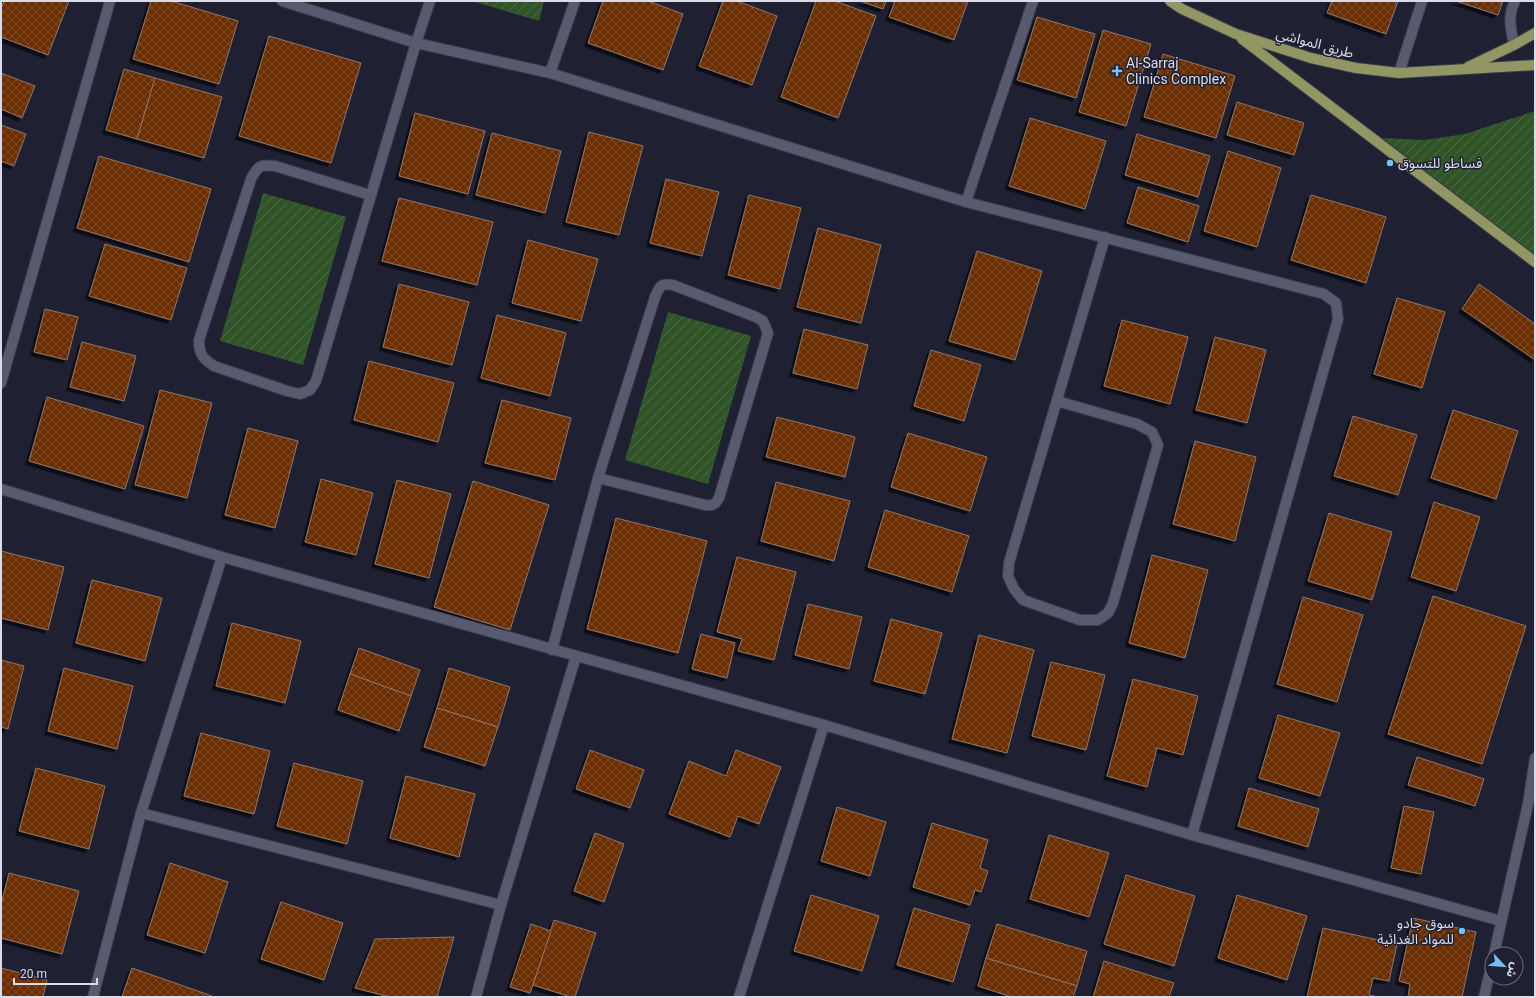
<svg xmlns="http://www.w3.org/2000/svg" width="1536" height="998" font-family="Roboto,'Noto Sans Arabic',sans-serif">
	<defs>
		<pattern id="garden-furrows" width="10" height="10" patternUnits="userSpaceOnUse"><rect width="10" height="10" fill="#315528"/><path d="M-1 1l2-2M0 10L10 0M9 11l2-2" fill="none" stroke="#4e6d47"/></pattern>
		<pattern id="building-cross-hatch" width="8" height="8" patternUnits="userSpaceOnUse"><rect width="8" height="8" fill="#6b2e01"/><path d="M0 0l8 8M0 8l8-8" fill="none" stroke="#804c26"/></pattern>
		<filter id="shadow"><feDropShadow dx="-3.5" dy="3.5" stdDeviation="0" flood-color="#0009"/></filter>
	</defs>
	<rect width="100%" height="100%" fill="#1f2133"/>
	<g fill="url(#garden-furrows)">
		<polygon points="472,1 544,1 539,21"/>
		<polygon points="1535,111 1535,255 1382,138 1425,140 1465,134"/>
		<polygon points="263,193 346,217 303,365 220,341"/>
		<polygon points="668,312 751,336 708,484 625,460"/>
	</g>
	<g fill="url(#building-cross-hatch)" stroke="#8d766a" filter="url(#shadow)">
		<polygon points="4,1 69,1 48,55 1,37 1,9"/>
		<polygon points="151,1 171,1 238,21 219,84 133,59"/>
		<polygon points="603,1 648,1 683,14 663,70 588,43"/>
		<polygon points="723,1 737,1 777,16 752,85 699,66"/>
		<polygon points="816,1 835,1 876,16 838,118 781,97"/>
		<polygon points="860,1 886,1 883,9"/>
		<polygon points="895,1 968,1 954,40 889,17"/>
		<polygon points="1332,1 1398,1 1386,34 1327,13"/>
		<polygon points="1456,1 1503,1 1498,15"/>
		<polygon points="1037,17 1095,34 1076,98 1017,80"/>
		<polygon points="1103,30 1151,44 1126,126 1079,112"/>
		<polygon points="269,36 361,63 331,163 239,136"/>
		<polygon points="1163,54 1235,76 1216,138 1144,117"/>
		<polygon points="124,69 155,78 137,139 106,130"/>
		<polygon points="1,73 35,86 22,118 1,109"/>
		<polygon points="155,78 222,97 204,158 137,139"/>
		<polygon points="1237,102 1304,123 1294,155 1227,135"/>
		<polygon points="415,113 485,131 468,194 399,176"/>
		<polygon points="1030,118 1106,141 1085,209 1009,186"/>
		<polygon points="1,125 26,134 14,166 1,161"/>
		<polygon points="589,132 643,146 619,235 566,222"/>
		<polygon points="492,133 561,151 545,213 476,195"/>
		<polygon points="1137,134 1210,156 1198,197 1125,175"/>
		<polygon points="1228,151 1281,168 1257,247 1204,231"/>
		<polygon points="99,156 211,189 189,262 77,228"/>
		<polygon points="666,179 719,192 702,256 650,243"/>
		<polygon points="1138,187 1199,206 1188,242 1127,223"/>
		<polygon points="749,195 801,208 780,289 728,275"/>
		<polygon points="1311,195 1386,217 1366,283 1291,260"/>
		<polygon points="399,198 493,222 477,285 382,261"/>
		<polygon points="818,228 881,245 861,323 797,307"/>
		<polygon points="528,240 598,259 581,321 512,303"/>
		<polygon points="105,244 187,268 171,320 89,296"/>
		<polygon points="977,251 1042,271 1015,360 949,341"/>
		<polygon points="399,284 469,302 452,365 383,347"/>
		<polygon points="1479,284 1535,324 1535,360 1462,309"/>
		<polygon points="1397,298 1445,312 1422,388 1374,374"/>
		<polygon points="45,309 78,317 67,360 34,352"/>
		<polygon points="497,315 566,333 550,396 481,378"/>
		<polygon points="1122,320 1188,337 1170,404 1104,386"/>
		<polygon points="804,329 868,345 857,389 793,373"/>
		<polygon points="1215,337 1266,350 1247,423 1196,410"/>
		<polygon points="82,342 136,356 124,401 70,387"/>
		<polygon points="931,350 981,365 964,421 914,406"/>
		<polygon points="369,361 454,383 438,442 354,420"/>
		<polygon points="160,390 212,403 187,498 135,485"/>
		<polygon points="47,397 144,426 125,489 29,461"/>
		<polygon points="502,400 571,418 555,480 485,463"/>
		<polygon points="1453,410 1518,431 1496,499 1431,478"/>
		<polygon points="1353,416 1417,435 1398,495 1334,476"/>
		<polygon points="777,417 855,437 845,477 766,457"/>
		<polygon points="248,428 298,441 275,528 225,515"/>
		<polygon points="908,433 987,457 970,511 891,487"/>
		<polygon points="1195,441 1256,457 1235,541 1173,524"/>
		<polygon points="321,479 373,493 356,555 305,542"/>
		<polygon points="397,480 451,494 429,578 375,564"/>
		<polygon points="473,481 549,505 510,630 434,607"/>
		<polygon points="776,482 850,501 834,561 761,541"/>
		<polygon points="1434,502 1480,517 1456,591 1411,577"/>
		<polygon points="885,510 969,536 952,592 868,567"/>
		<polygon points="1329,513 1392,532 1372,600 1308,581"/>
		<polygon points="616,518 707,541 678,653 587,629"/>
		<polygon points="1,551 64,567 48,630 1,618"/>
		<polygon points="1152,555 1208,570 1185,658 1129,643"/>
		<polygon points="737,557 796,572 774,660 738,651 742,639 717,632"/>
		<polygon points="92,580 162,598 145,661 76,643"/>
		<polygon points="1433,596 1526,626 1482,764 1388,734"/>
		<polygon points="1303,597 1363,615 1337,702 1277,684"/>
		<polygon points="808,604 862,617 849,669 795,655"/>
		<polygon points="891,619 942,633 925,694 874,681"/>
		<polygon points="232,623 301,641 285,703 216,686"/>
		<polygon points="701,634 735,643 727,678 692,669"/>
		<polygon points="979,635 1034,650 1007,753 952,739"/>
		<polygon points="359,648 420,670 411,696 350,674"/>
		<polygon points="1,660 24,666 8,729 1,727"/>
		<polygon points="1051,662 1105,675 1086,750 1032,736"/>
		<polygon points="64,668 133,686 117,749 48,731"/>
		<polygon points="449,668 510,687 498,727 437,708"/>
		<polygon points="350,674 411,696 399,731 338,710"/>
		<polygon points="1133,679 1198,696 1183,755 1157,748 1147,787 1107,776"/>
		<polygon points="437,708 498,727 485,766 424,747"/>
		<polygon points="1278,715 1340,733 1320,796 1259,778"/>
		<polygon points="201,733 270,751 254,814 184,796"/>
		<polygon points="590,750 644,770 630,808 576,789"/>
		<polygon points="736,750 781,767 759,824 738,816 730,837 669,814 689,761 726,776"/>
		<polygon points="1417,757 1484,779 1475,806 1408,785"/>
		<polygon points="294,763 363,781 347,844 277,826"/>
		<polygon points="36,768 105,786 89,849 19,831"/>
		<polygon points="406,776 475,794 459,857 390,838"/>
		<polygon points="1249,788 1319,809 1308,847 1238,826"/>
		<polygon points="1404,806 1434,812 1421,874 1391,868"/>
		<polygon points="837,807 886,822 870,876 821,861"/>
		<polygon points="932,823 988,840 980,868 988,871 981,892 975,890 970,905 913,887"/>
		<polygon points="595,833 624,844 604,902 574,891"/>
		<polygon points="1049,835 1109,853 1089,917 1030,899"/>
		<polygon points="170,863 228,882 205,953 147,935"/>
		<polygon points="9,873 79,891 62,954 1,938 1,905"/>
		<polygon points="1126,875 1195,896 1174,966 1104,944"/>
		<polygon points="811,895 879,916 862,971 794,951"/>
		<polygon points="1237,895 1307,916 1287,980 1218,958"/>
		<polygon points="281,902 343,923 324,980 261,959"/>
		<polygon points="914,908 970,925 953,982 897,965"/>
		<polygon points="1413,918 1476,932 1462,997 1408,997 1410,984 1399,981"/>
		<polygon points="554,920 596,933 575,997 571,997 533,985"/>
		<polygon points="531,924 551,931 530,993 510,987"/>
		<polygon points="997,924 1087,951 1077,986 986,958"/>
		<polygon points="1323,928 1397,944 1389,981 1373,978 1369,995 1378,997 1307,997"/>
		<polygon points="454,937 437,997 390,997 355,988 375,939"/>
		<polygon points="986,958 1077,986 1073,997 1012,997 978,986"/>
		<polygon points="1104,961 1174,983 1169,997 1093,997"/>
		<polygon points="1,968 47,980 43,997 1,997"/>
		<polygon points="132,968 212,996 212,997 122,997"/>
	</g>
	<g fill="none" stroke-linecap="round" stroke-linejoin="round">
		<defs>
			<g id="minor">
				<polyline points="282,1 416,43 550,73 966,202 1324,294 1336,303 1338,319 1192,835"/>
				<path d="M1514 45C1511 28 1507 17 1515 1"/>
				<polyline points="550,73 575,1"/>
				<polyline points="1399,73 1422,1"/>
				<path d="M370 195 275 166C260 164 258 166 251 179L199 340C199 354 202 358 214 366L287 391 300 394 310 390 316 381 416 43 430 1"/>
				<polyline points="966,202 1033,1"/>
				<polyline points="1,383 110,1"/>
				<polyline points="1057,401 1137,424 1152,432 1158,445 1113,603 1108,613 1098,620 1080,620 1023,600 1014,589 1008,576 1009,563 1105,237"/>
				<polyline points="1,489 222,557 824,725 1192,835 1501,921"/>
				<path d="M552 650 598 478 655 297C660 286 660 283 673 285L756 317 763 321 768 333 719 498C715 505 712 506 705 505L598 478"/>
				<polyline points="141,813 501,905"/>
				<polyline points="1494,954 1528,804 1535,758"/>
				<polyline points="93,997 141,813 222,557"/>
				<polyline points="476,997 501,905 576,656"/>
				<polyline points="739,997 824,725"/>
				<polyline points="1484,997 1492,963"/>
			</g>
			<g id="major">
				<polyline points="1170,1 1182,9 1236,34 1311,58 1356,68 1399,73 1535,65"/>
				<polyline points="1242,39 1535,262"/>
				<polyline points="1468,67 1514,45 1535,33"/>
			</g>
		</defs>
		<use href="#minor" stroke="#3b3c4c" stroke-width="12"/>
		<use href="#major" stroke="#3b3c4c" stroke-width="12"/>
		<use href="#minor" stroke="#585b70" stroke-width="10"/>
		<use href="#major" stroke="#929662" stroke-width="10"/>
	</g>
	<g fill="#74c0f6" stroke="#1f2133" stroke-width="1.5">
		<path d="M1115 65h4v4h4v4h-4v4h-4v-4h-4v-4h4z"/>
		<circle cx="1390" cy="163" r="4"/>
		<circle cx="1462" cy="931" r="4"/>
	</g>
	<g text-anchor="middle" stroke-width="3" stroke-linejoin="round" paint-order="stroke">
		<g font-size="14" fill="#dadce9" stroke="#1f2133">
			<text transform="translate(1315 43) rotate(15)" y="5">طريق المواشي</text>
		</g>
		<g font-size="14" fill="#dadce9" stroke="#1f2133" text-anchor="start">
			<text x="1126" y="68">Al-Sarraj<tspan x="1126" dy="16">Clinics Complex</tspan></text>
			<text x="1398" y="168">فساطو للتسوق</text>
			<text x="1454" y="928" text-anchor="end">سوق جادو<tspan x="1454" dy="16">للمواد الغدائية</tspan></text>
		</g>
	</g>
	<rect width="1536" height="998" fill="none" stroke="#dadce9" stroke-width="4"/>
	<g transform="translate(1504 966) rotate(116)"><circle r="19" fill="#1f2133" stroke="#6a6c7c"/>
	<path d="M0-3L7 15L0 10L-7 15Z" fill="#74c0f6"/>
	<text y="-6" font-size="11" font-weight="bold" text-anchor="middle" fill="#dadce9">ش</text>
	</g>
	<path d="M14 978v6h83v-6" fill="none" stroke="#dadce9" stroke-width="2"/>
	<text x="20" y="978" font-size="12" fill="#dadce9" stroke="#1f2133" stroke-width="3" paint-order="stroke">20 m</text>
</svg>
